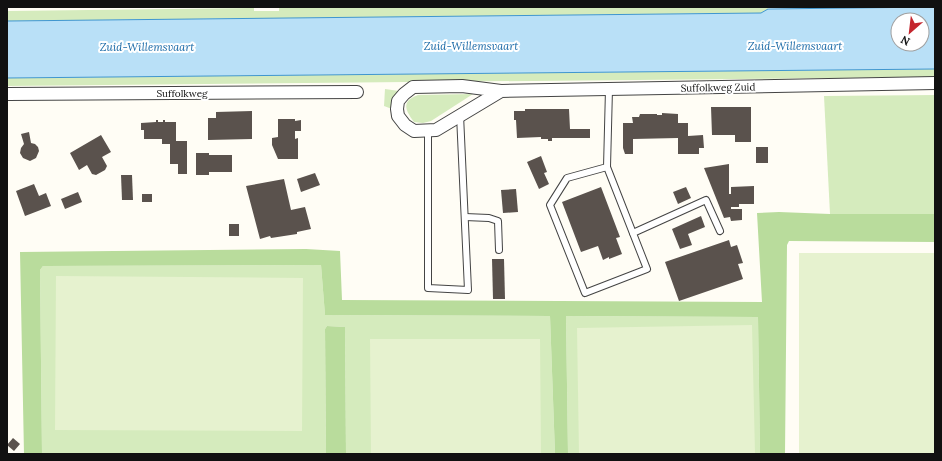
<svg xmlns="http://www.w3.org/2000/svg" width="942" height="461" font-family="Lora,serif">
	<rect width="100%" height="100%" fill="#fffdf5"/>
	<g fill="#d5ebbd">
		<polygon points="411,7 768,7 768,9 761,13 7,21 7,11 254,8 254,11 279,11 279,8"/>
		<polygon points="935,69 935,77 7,86 7,78"/>
		<polygon points="385,89 399,91 392,109 384,106"/>
		<path d="M473 94 431 121 423 123 414 122C405 110 401 101 418 95Z"/>
		<polygon points="935,95 935,214 830,214 824,96"/>
		<polygon points="321,265 325,315 550,316 555,454 346,454 345,327 327,326 325,329 326,454 42,454 40,270 43,266"/>
		<polygon points="566,316 758,317 760,454 568,454"/>
	</g>
	<g fill="#b9dc9c">
		<polygon points="779,212 830,214 935,214 935,242 789,241 787,245 785,454 760,454 758,317 566,316 568,454 555,454 550,316 325,315 321,265 43,266 40,270 42,454 24,454 20,252 306,249 340,251 342,300 762,302 757,213"/>
		<polygon points="327,326 345,327 346,454 326,454 325,329"/>
	</g>
	<g fill="#e6f2cf">
		<rect x="799" y="253" width="136" height="201"/>
		<polygon points="56,276 303,278 302,431 55,430"/>
		<polygon points="752,325 755,454 579,454 577,328"/>
		<polygon points="370,339 540,339 541,454 371,454"/>
	</g>
	<path fill="#b9e0f7" stroke="#3f96cf" fill-rule="evenodd" d="M935 7V69L7 78V21L761 13 768 9ZM898 20H922V44H898Z"/>
	<g fill="#5a524d">
		<polygon points="711,107 751,107 751,142 735,142 735,135 712,135"/>
		<polygon points="525,109 569,109 570,129 590,129 590,138 552,138 552,141 548,141 548,139 541,139 541,137 517,138 516,120 514,120 514,111 525,111"/>
		<polygon points="252,111 252,139 208,140 208,118 216,118 216,112"/>
		<polygon points="662,113 678,114 678,123 688,123 688,136 703,135 704,148 699,148 699,154 678,154 678,138 633,139 633,154 625,154 623,148 623,123 633,123 632,117 639,117 640,114 657,114 657,115 662,115"/>
		<polygon points="278,119 295,119 295,121 301,120 301,131 295,131 295,139 298,138 298,159 278,159 272,145 272,138 278,137"/>
		<polygon points="156,120 158,120 158,122 163,122 163,120 165,120 165,122 176,122 176,141 187,141 187,174 178,174 178,164 170,164 170,144 162,144 162,139 144,139 144,130 141,130 141,123 156,122"/>
		<polygon points="29,132 31,143 35,144 38,147 39,151 36,158 30,161 23,158 20,153 21,148 24,144 21,134"/>
		<polygon points="101,135 111,152 102,157 107,166 105,170 96,175 92,174 87,165 79,170 70,153"/>
		<rect x="756" y="147" width="12" height="16"/>
		<polygon points="196,153 209,153 209,155 232,155 232,172 209,172 209,175 196,175"/>
		<polygon points="541,156 547,172 544,173 549,184 539,189 527,162"/>
		<polygon points="729,164 729,194 731,194 731,187 754,186 754,204 739,204 739,207 731,207 731,209 742,209 742,220 731,221 730,217 724,218 704,168"/>
		<polygon points="315,173 320,185 301,192 297,179"/>
		<polygon points="121,175 132,175 133,200 122,200"/>
		<polygon points="284,179 291,210 305,207 311,229 297,232 297,234 271,238 270,236 260,239 246,186"/>
		<polygon points="34,184 39,196 46,193 51,206 25,216 16,191"/>
		<polygon points="601,187 620,237 616,238 622,254 609,259 609,257 603,260 598,246 581,252 562,202"/>
		<polygon points="686,187 691,198 678,204 673,192"/>
		<polygon points="516,189 518,212 503,213 501,190"/>
		<polygon points="78,192 82,202 65,209 61,199"/>
		<rect x="142" y="194" width="10" height="8"/>
		<polygon points="701,216 705,227 688,234 692,245 680,249 672,229"/>
		<rect x="229" y="224" width="10" height="12"/>
		<polygon points="729,240 731,247 737,245 743,263 738,264 743,279 679,301 665,262"/>
		<polygon points="492,259 504,259 505,299 493,299"/>
		<polygon points="13,438 20,444 14,451 7,445"/>
	</g>
	<g fill="none" stroke-linecap="round" stroke-linejoin="round">
		<defs>
			<g id="service">
				<polyline points="428,130 428,288 468,290 460,115"/>
				<polyline points="607,167 567,178 550,205 585,293 647,269 607,167 609,89"/>
				<polyline points="465,217 489,218 498,221 499,250"/>
				<polyline points="633,233 706,200 720,231"/>
			</g>
			<g id="minor">
				<polyline points="501,91 436,130 414,131 405,125 398,116 397,109 398,101 404,94 413,87 462,86 501,91 935,83"/>
				<polyline points="7,94 357,92"/>
			</g>
		</defs>
		<use href="#service" stroke="#444" stroke-width="8"/>
		<use href="#minor" stroke="#444" stroke-width="14"/>
		<use href="#service" stroke="#fff" stroke-width="6"/>
		<use href="#minor" stroke="#fff" stroke-width="12"/>
	</g>
	<g text-anchor="middle" stroke-width="4" stroke-linejoin="round" paint-order="stroke">
		<g font-size="10" fill="#111" stroke="#fff">
			<text transform="translate(718 87) rotate(-1)" y="4">Suffolkweg Zuid</text>
			<text x="182" y="97">Suffolkweg</text>
		</g>
		<g font-size="11" font-style="italic" fill="#1768a6" stroke="#fff">
			<text x="471" y="50">Zuid-Willemsvaart</text>
			<text x="795" y="50">Zuid-Willemsvaart</text>
			<text x="147" y="51">Zuid-Willemsvaart</text>
		</g>
	</g>
	<rect width="942" height="461" fill="none" stroke="#111111" stroke-width="16"/>
	<g transform="translate(910 32) rotate(208)"><circle r="19" fill="#ffffff" stroke="#a0a0a0"/>
	<path d="M0-3L7 15L0 10L-7 15Z" fill="#c4262e"/>
	<text y="-6" font-size="11" font-weight="bold" text-anchor="middle" fill="#111111">N</text>
	</g>
</svg>
